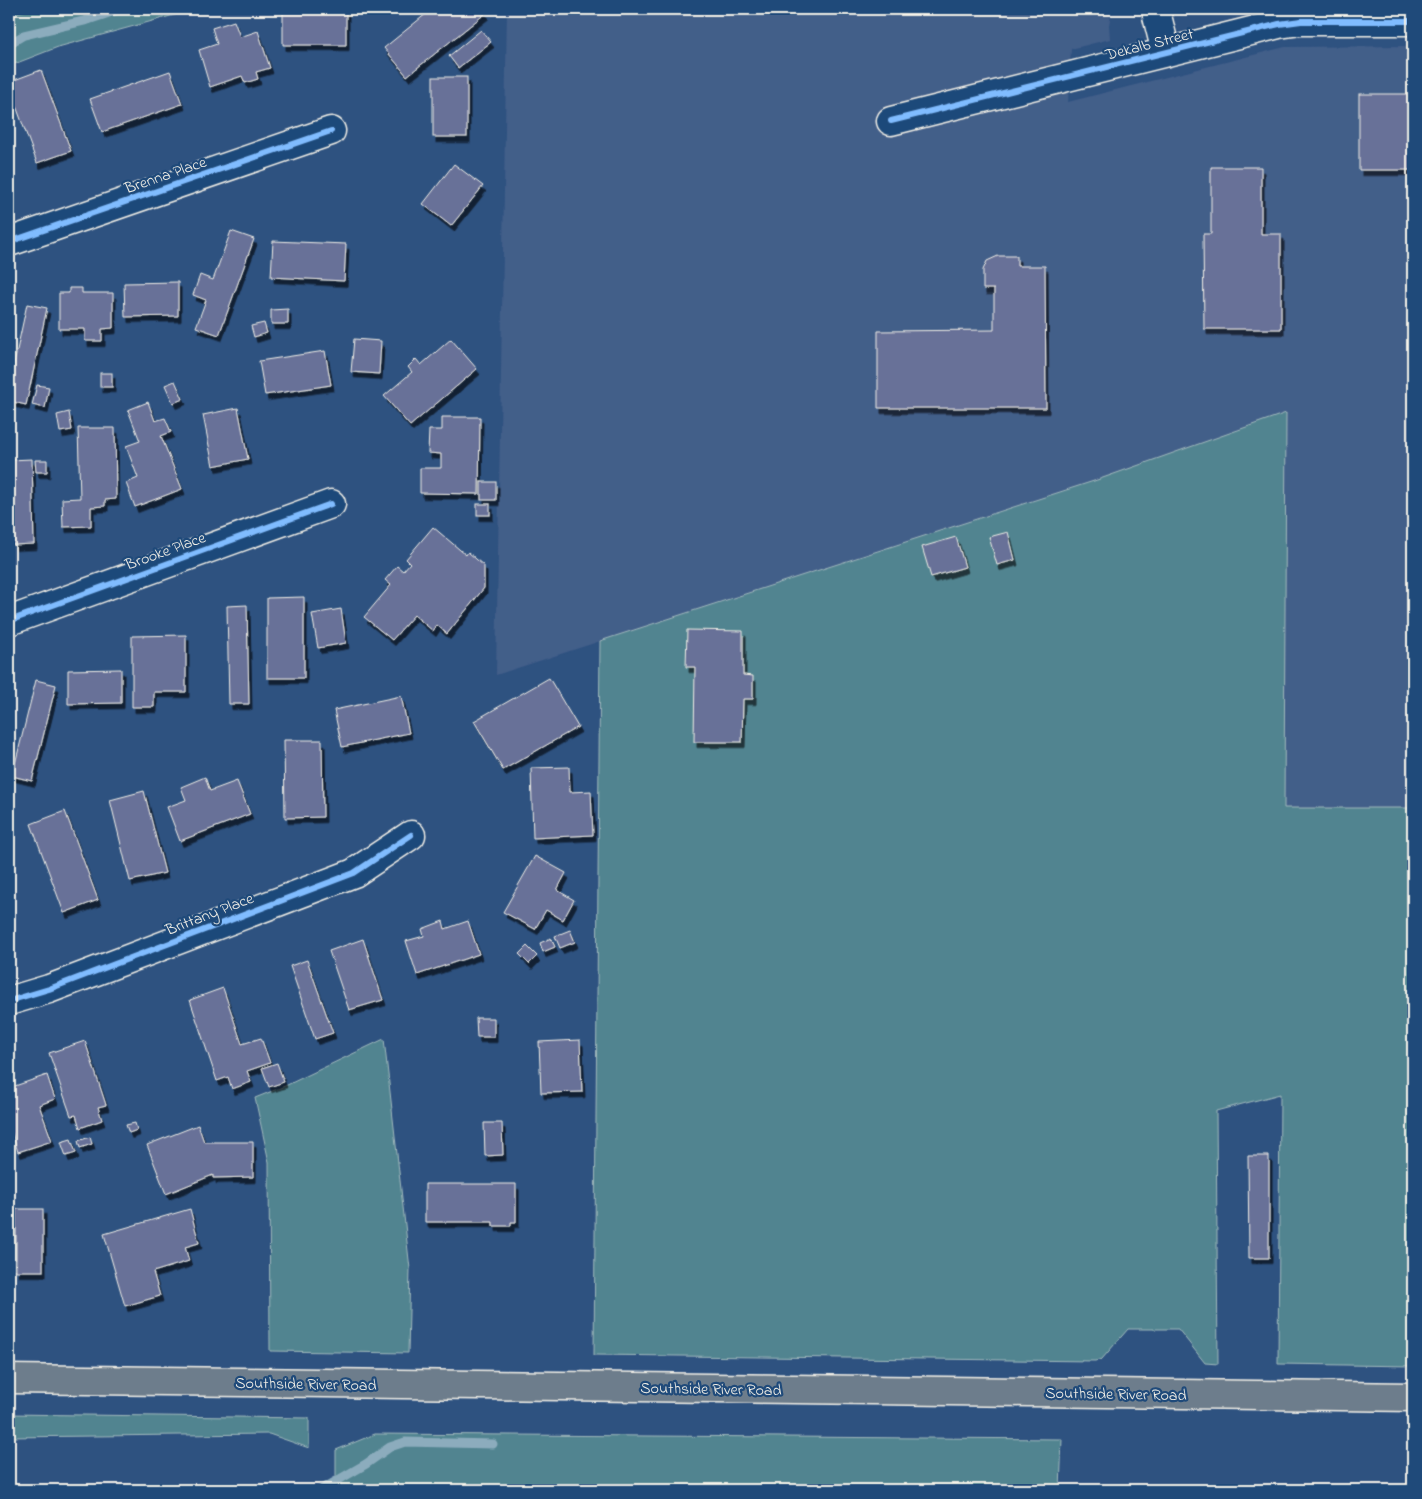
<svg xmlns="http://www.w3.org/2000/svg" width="1422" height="1499" font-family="'Indie Flower',sans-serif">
	<defs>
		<filter id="shadow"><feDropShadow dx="3" dy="5.5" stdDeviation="0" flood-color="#0009"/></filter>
	</defs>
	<rect width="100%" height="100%" fill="#2e5280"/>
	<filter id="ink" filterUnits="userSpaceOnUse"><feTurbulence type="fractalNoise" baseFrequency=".02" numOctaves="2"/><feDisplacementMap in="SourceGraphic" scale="10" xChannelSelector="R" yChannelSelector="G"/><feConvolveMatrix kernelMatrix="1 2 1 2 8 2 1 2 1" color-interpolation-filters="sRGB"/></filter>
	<g filter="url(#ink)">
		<polygon fill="#435e89" points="507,9 1112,9 1109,25 1110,39 1071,49 1068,102 1285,47 1413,46 1413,808 1284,808 1097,480 496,675"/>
		<g fill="#518490" stroke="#a2babc">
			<polygon points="31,9 196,9 58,47 9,66 9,15"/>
			<polygon points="1286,413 1284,808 1413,808 1413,1366 1278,1364 1280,1094 1216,1111 1218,1364 1205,1363 1178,1329 1128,1329 1102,1359 1095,1361 594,1355 600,641 1097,480"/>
			<polygon points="384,1039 410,1269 408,1353 270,1351 269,1162 255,1098 285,1086"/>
			<polygon points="9,1414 309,1418 309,1448 269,1434 9,1437"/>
			<polygon points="375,1434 1062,1439 1060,1490 336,1490 336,1450"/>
		</g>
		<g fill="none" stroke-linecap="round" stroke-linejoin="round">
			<g stroke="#8cacbd" stroke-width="9">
				<polyline points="9,44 24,35 88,20 121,9"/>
				<polyline points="321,1490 366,1464 390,1447 405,1442 493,1444"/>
			</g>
		</g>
		<g fill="#687198" stroke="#f4f1e8" filter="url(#shadow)">
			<polygon points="346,9 346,45 283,45 283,10"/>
			<polygon points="432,9 482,9 486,13 407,76 384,48"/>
			<polygon points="234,21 240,37 258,31 270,68 256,72 258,79 245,83 242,76 210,87 199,50 217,44 212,28"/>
			<polygon points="481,30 491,42 458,68 449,56"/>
			<polygon points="41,70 71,151 37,163 9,87 9,82"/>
			<polygon points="170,71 182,104 102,132 90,99"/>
			<rect x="433" y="77" width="34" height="60"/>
			<rect x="1359" y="94" width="54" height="76"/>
			<polygon points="454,164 483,186 451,226 423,204"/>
			<polygon points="1211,167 1261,167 1261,234 1281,234 1281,329 1204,329 1203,234 1211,234"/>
			<polygon points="231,231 254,239 219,335 196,327 206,300 193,295 200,275 213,280"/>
			<polygon points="273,241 346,244 344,281 271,277"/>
			<polygon points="998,256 1017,256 1017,266 1045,266 1046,408 878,408 878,331 994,330 994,289 983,289 983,270 987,261"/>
			<polygon points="178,282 178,316 125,317 124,283"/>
			<polygon points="69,288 82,288 82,293 113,293 113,328 102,329 102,341 85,341 85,329 59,329 59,293 69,293"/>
			<polygon points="27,304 47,308 26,405 9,401 9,387"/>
			<polygon points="288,309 288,324 271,324 271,310"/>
			<polygon points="264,323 267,333 254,337 251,326"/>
			<polygon points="354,339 381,341 379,374 351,372"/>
			<polygon points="451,339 477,369 410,426 384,396 412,372 408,367 416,359 421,365"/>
			<polygon points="325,351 331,385 265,395 259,361"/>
			<rect x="100" y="373" width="12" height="14"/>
			<polygon points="175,381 183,399 173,403 165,385"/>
			<polygon points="37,385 49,387 45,408 32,405"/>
			<polygon points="148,402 155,421 165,418 171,432 161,436 182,489 135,507 126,483 138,478 126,446 140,441 128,410"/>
			<polygon points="238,408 248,459 213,466 203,415"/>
			<polygon points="69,412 72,430 60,432 57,415"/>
			<polygon points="442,417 480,417 479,494 420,493 420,468 441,468 441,454 428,453 429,430 442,430"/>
			<polygon points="78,428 115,428 116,499 105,500 105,506 91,507 91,526 63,527 62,499 80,498"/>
			<polygon points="32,459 34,544 13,545 10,460"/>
			<polygon points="35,460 47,460 47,472 36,472"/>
			<rect x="481" y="482" width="15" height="18"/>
			<rect x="477" y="504" width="13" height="11"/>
			<polygon points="433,527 466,555 468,552 484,566 484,588 447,634 437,625 433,631 414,615 392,640 364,617 391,585 385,580 397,566 403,571 410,563 406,559"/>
			<polygon points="1008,532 1015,560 997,565 989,537"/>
			<polygon points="956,537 965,567 931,577 922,547"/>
			<polygon points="304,597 304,678 267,678 267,598"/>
			<polygon points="247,605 249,704 229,704 227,606"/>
			<polygon points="341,609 346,643 318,648 312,614"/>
			<polygon points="687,630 743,631 743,675 753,676 753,699 743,699 742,742 694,742 695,667 686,667"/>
			<polygon points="186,635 186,692 154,692 154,707 132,707 132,636"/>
			<polygon points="121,669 121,703 68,704 68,670"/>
			<polygon points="549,678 578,727 503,770 474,721"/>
			<polygon points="36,680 56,685 32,781 12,776"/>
			<polygon points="401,696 409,733 342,747 334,710"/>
			<polygon points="284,740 322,740 323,817 285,818"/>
			<polygon points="569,767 570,792 591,791 593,835 533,838 531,768"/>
			<polygon points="205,777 210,791 237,781 250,814 180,841 167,807 186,800 181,787"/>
			<polygon points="144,791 165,873 130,881 110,800"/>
			<polygon points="65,811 98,900 64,913 31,824"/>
			<polygon points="535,856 566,873 557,890 574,900 563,920 546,910 535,929 503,912"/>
			<polygon points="443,921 445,929 468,921 479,954 417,975 406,941 424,936 422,929"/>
			<polygon points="570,930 575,942 560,948 555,936"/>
			<polygon points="551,938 555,947 543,952 540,943"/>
			<polygon points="363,939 383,1000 349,1010 329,951"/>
			<polygon points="527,946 537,956 529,964 519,954"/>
			<polygon points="307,960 333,1033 315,1039 290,966"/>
			<polygon points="223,988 242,1044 261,1038 270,1063 247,1071 251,1082 232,1089 228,1077 217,1081 190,1000"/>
			<polygon points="476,1018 494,1018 494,1037 477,1037"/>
			<polygon points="580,1040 582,1092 541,1093 539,1042"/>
			<polygon points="85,1041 106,1105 98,1107 102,1120 80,1128 76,1115 71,1116 49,1053"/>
			<polygon points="277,1063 284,1082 269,1087 262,1068"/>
			<polygon points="47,1075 55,1099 39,1105 52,1141 18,1152 9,1124 9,1088"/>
			<polygon points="135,1123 137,1130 129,1133 126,1125"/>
			<polygon points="484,1123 502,1123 503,1155 485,1156"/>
			<polygon points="198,1125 204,1142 253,1142 253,1177 213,1178 213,1175 166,1194 147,1145"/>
			<polygon points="90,1137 92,1144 80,1148 78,1141"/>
			<polygon points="71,1139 76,1153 66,1156 61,1142"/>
			<polygon points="1248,1156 1269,1156 1269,1258 1249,1258"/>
			<polygon points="425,1184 516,1184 516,1222 511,1222 511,1226 493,1226 493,1222 425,1222"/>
			<rect x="16" y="1209" width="27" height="62"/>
			<polygon points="190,1209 199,1243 185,1247 189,1261 153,1272 160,1296 125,1306 104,1234"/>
		</g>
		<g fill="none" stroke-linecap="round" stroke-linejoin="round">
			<defs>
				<g id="minor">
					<polyline points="1157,16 1166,52"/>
					<polyline points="891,121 1279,24 1301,21 1413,21"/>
					<polyline points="9,242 331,131"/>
					<polyline points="9,621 331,504"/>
					<polyline points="9,1001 49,989 354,873 411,835"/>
				</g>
				<polyline id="major" points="9,1379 1413,1397"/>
			</defs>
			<use href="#minor" stroke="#f4f1e8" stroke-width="31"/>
			<use href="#major" stroke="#f4f1e8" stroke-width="31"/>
			<use href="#minor" stroke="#1f4a7a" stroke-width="28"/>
			<use href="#major" stroke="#6d7d8c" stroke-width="28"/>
			<defs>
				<g id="cycleway">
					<polyline points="891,121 1279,24 1301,21 1413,21"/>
					<polyline points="9,242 331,131"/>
					<polyline points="9,621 331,504"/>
					<polyline points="9,1001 49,989 354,873 411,835"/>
				</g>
			</defs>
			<use href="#cycleway" stroke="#1f4a7a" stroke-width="9"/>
			<use href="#cycleway" stroke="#80bcff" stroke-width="6"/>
		</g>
	</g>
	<g text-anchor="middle" stroke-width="4.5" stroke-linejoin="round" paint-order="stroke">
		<g font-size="16" fill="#f4f1e8" stroke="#1f4a7a">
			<text transform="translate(1149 43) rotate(-14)" y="6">Dekalb Street</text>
			<text transform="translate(165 174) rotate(-19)" y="6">Brenna Place</text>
			<text transform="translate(165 550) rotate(-20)" y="6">Brooke Place</text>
			<text transform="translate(209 913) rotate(-21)" y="6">Brittany Place</text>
			<text transform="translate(306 1383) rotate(1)" y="6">Southside River Road</text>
			<text transform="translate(711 1388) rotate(1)" y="6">Southside River Road</text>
			<text transform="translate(1116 1393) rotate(1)" y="6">Southside River Road</text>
		</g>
	</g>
	<rect width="1422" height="1499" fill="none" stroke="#1f4a7a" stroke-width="30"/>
	<rect x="15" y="15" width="1392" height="1469" fill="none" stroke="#f4f1e8" stroke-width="2" filter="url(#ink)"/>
</svg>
